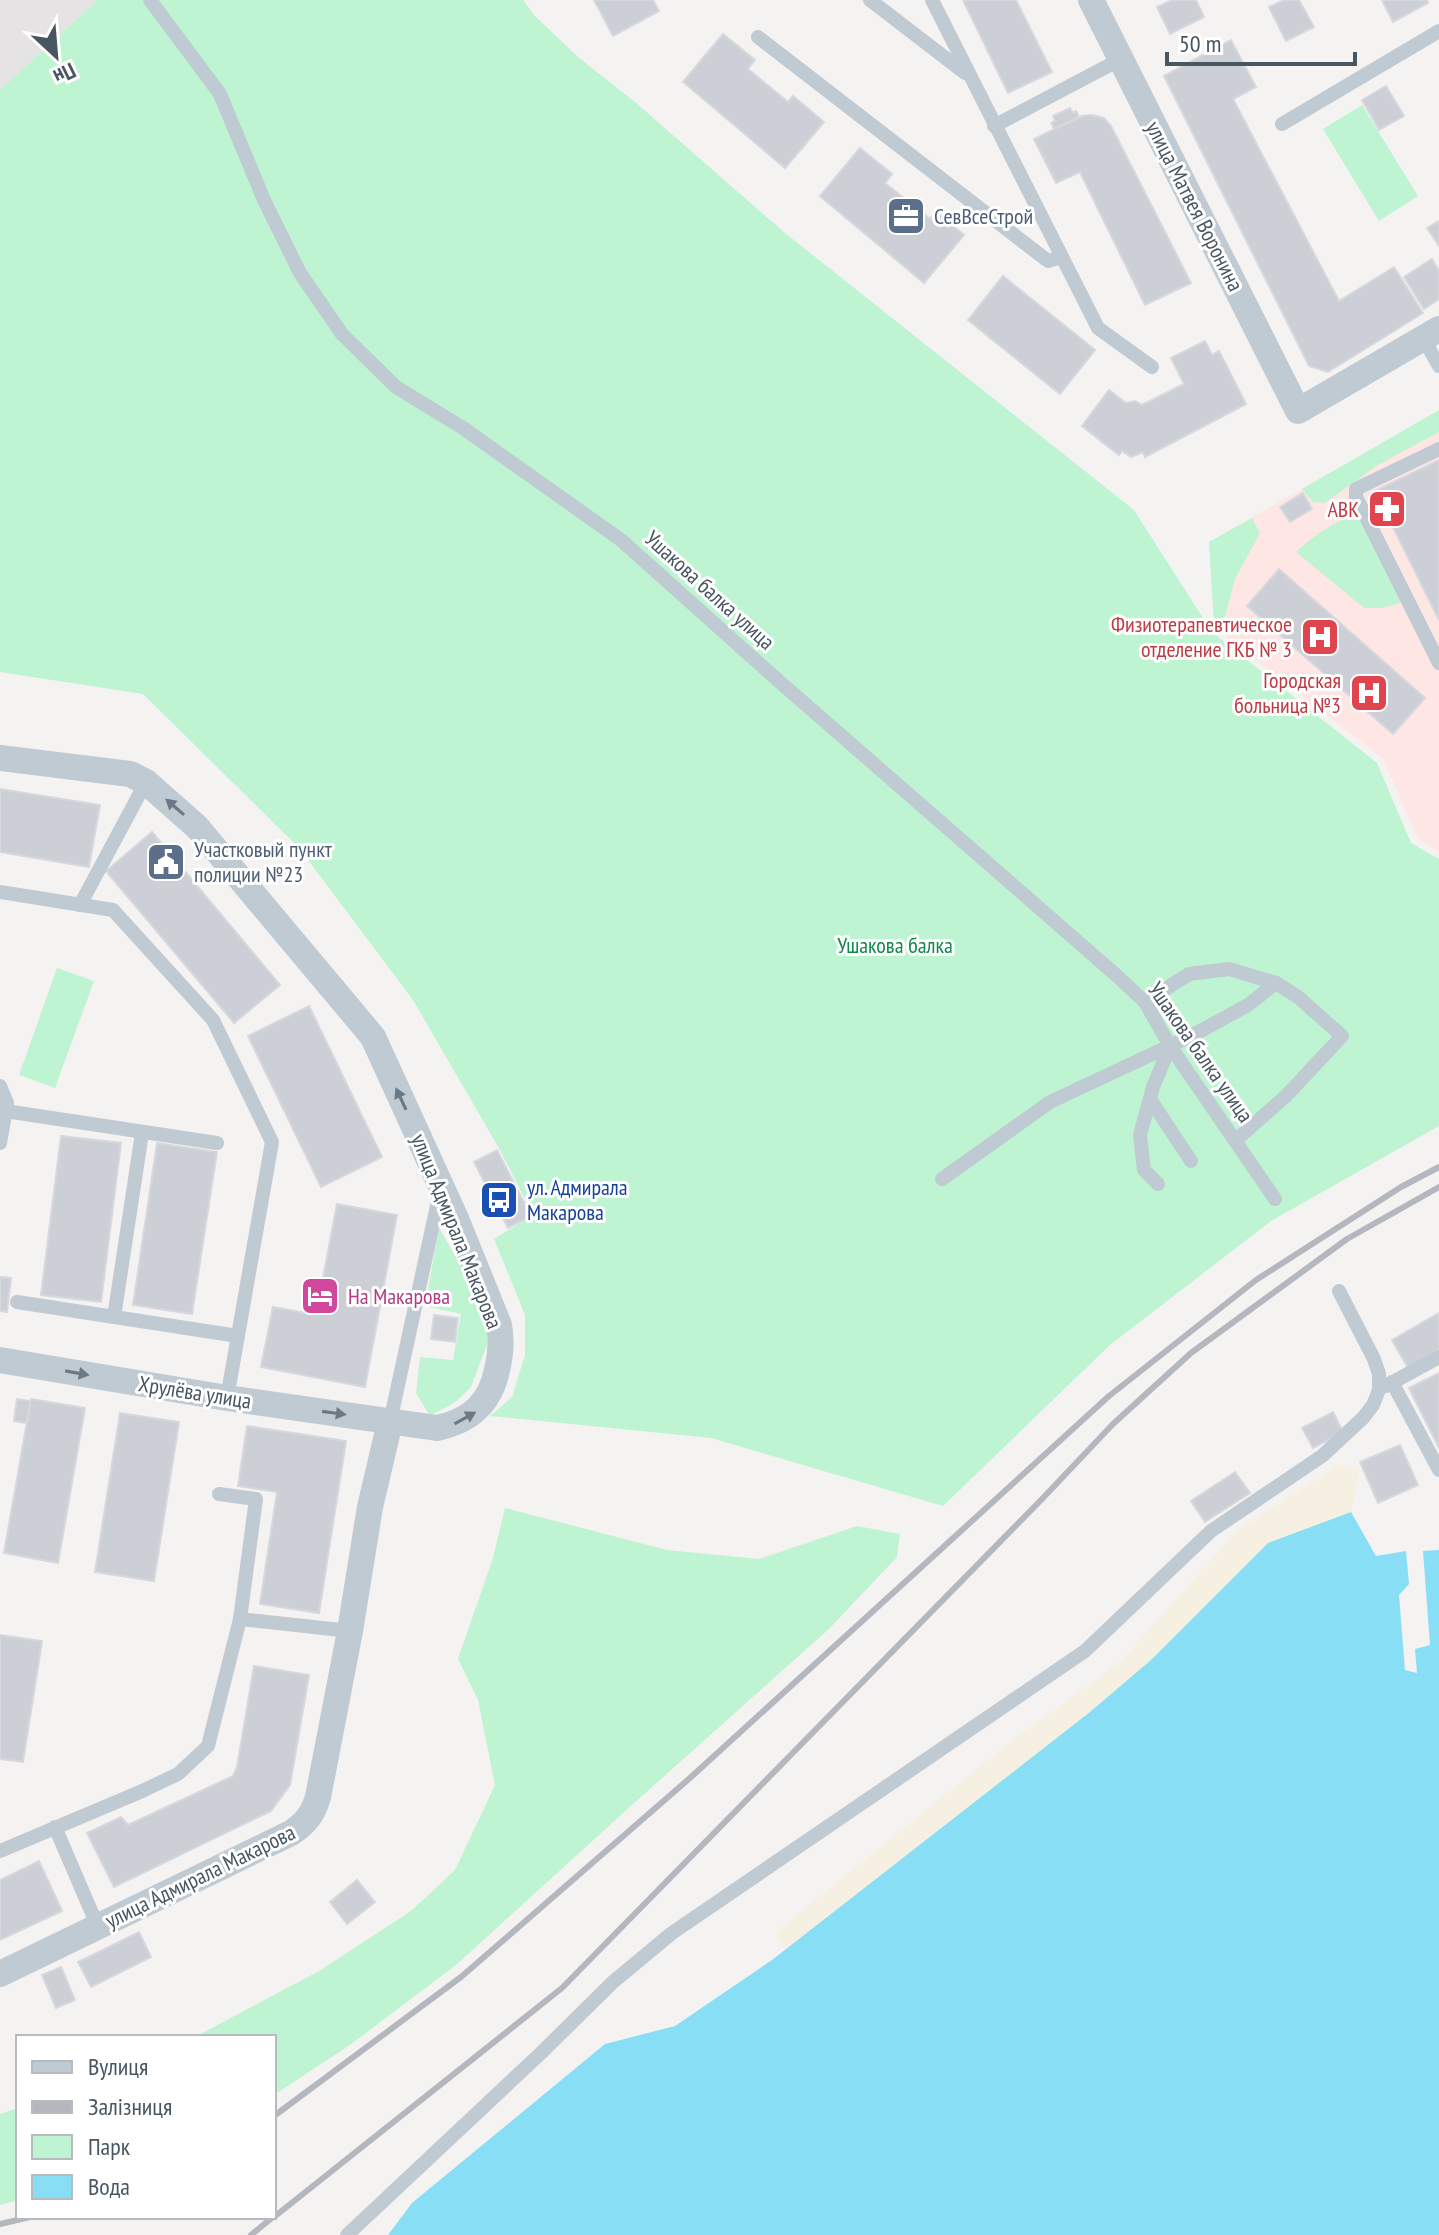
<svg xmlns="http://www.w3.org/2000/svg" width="1439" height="2235" font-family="'PT Sans Narrow',sans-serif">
	<rect width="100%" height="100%" fill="#f5f2f2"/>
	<polygon fill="#e6e3e4" points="0,0 97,0 0,90"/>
	<polygon fill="#fee6e4" points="1439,411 1439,852 1418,839 1383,759 1214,627 1209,542"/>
	<g fill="#bff4d3">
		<polygon points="97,0 523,0 535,16 578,57 635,102 785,233 1134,510 1212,632 1377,763 1411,843 1439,859 1439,1126 1271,1221 1110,1345 943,1506 711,1438 490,1416 512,1397 525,1355 525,1315 494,1239 533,1215 500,1150 413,1000 299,848 143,694 0,672 0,90"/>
		<polygon points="1362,105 1418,196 1379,221 1323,129"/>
		<polygon points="1439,410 1439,432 1378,465 1325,503 1313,502 1302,489"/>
		<path d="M1356 513C1378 537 1393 572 1400 603L1383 608H1364L1296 552C1313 536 1334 522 1356 513Z"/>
		<polygon points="1252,518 1260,533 1235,579 1225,617 1214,624 1209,542"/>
		<polygon points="57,968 94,981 55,1088 19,1075"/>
		<polygon points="439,1228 488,1313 490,1337 471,1387 457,1401 430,1416 416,1393 420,1357 453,1360 461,1314 425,1306"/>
		<polygon points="505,1508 667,1550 759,1559 857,1526 900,1534 897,1557 829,1629 633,1804 456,1965 350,2045 274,2095 274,2037 195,2037 319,1971 411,1911 455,1870 495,1785 478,1700 458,1659 493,1558"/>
		<polygon points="18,2108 18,2200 0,2205 0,2114"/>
	</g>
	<polygon fill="#f6f0e3" points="1340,1464 1360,1469 1351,1512 1280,1545 803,1973 775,1933 1006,1745 1121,1661 1238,1530"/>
	<polygon fill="#88dff5" points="1351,1512 1376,1556 1406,1551 1409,1584 1399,1595 1405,1670 1417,1673 1415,1649 1430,1645 1423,1551 1439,1550 1439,2235 388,2235 412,2203 605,2044 675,2026 772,1960 1090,1712 1151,1660 1268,1543"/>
	<g fill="#cccfd5" stroke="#d6d8de" stroke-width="2">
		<polygon points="594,0 653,0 659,11 613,36"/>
		<polygon points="963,0 1016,0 1052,72 1008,93"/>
		<polygon points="1172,0 1196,0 1204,17 1170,34 1157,7"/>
		<polygon points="1284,0 1299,0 1314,27 1286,41 1269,7"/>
		<polygon points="1382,0 1427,0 1428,3 1393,22"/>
		<polygon points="723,34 755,60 748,69 788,102 793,96 824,122 785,168 683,82"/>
		<polygon points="1231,40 1256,87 1233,99 1339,301 1394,267 1423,313 1328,372 1309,366 1164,76"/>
		<polygon points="1386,86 1404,116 1379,130 1362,100"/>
		<polygon points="1070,108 1073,113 1076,111 1079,117 1054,129 1051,123 1055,121 1053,116"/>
		<polygon points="1092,115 1104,118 1111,126 1191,283 1145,305 1080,172 1056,183 1034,139 1082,116"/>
		<polygon points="860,148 892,174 885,183 930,219 936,212 964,235 924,283 820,196"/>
		<polygon points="1439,221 1439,246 1427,228"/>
		<polygon points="1432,259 1439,271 1439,299 1424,309 1404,277"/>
		<polygon points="1003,276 1095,350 1060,394 968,320"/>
		<polygon points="1205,341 1212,355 1219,351 1246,404 1145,457 1143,452 1131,457 1122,451 1119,455 1082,426 1109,390 1126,403 1135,401 1142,405 1184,384 1171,358"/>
		<polygon points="1439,460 1439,620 1375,491"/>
		<polygon points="1303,493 1312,509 1290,522 1280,507"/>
		<polygon points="1279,569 1425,698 1393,734 1247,606"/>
		<polygon points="0,789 100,805 89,867 0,852"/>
		<polygon points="152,832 280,985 234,1023 106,871"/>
		<polygon points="309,1006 382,1157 321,1187 248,1036"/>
		<polygon points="61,1136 121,1143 101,1302 41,1295"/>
		<polygon points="157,1143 217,1152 192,1314 133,1305"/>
		<polygon points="497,1150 531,1216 508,1228 474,1162"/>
		<polygon points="337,1204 397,1215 365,1387 261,1367 273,1307 316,1315"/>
		<polygon points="0,1277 11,1278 7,1312 0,1311"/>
		<polygon points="1439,1313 1439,1349 1408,1368 1392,1340"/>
		<polygon points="434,1315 458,1318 455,1342 431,1339"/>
		<polygon points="1439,1373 1439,1448 1409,1388"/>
		<polygon points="17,1399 30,1401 27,1423 14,1421"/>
		<polygon points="31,1399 85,1408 58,1563 4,1553"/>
		<polygon points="1333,1412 1343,1432 1313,1448 1302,1428"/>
		<polygon points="120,1413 179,1422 154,1581 95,1572"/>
		<polygon points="247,1426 346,1441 319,1613 260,1604 277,1492 238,1486"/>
		<polygon points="1400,1445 1418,1485 1378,1503 1360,1462"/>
		<polygon points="1235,1472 1250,1493 1205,1522 1191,1501"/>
		<polygon points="0,1635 42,1641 23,1762 0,1759"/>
		<polygon points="254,1666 309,1675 290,1785 271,1811 114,1887 87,1833 121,1817 128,1825 233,1776 237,1767"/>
		<polygon points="39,1861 62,1911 0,1940 0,1880"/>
		<polygon points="357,1880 375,1902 347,1924 330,1902"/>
		<polygon points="139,1932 151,1957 91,1987 78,1962"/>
		<polygon points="61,1967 75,2000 56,2008 42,1975"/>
	</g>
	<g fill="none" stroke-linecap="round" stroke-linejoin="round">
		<g stroke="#bfcad3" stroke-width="14">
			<polyline points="150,0 220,94 264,200 300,273 342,334 396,387 463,428 621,540 781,683 1116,975 1145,1002 1170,1046 1275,1199"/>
			<polyline points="870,0 965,73"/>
			<polyline points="932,0 1098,328 1152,367"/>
			<polyline points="758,37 1048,261 1061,257"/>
			<polyline points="1282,124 1439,31"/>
			<polyline points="994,126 1121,59"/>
			<polyline points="1423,338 1439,366"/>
			<polyline points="1439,449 1356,489 1356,497 1439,663"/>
			<polyline points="0,892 113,910 213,1020 272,1142 227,1398"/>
			<polyline points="80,905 146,782"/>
			<polyline points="1145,1002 1189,974 1229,969 1276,983 1298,997 1342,1036 1287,1095 1236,1140"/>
			<polyline points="0,1086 7,1103 0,1143"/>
			<polyline points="1150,1099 1191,1161"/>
			<polyline points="5,1111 217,1143"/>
			<polyline points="942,1179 1050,1102 1193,1035 1248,1005 1276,983"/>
			<polyline points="1158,1184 1144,1170 1140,1135 1153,1087 1170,1046"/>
			<polyline points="17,1302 238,1336"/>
			<polyline points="114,1317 142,1133"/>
			<polyline points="1392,1382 1439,1470"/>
			<polyline points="1386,1386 1439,1357"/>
			<polyline points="390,1422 440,1192"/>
			<polyline points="219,1494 256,1499 240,1619"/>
			<polyline points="55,1827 98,1927"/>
			<polyline points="0,1851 140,1792 178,1774 208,1746 240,1619 350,1631"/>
			<polyline points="347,2235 541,2053 613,1982 672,1933 1085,1651 1211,1531 1322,1456 1363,1418 1373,1405 1379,1390 1379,1374 1374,1359 1339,1291"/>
		</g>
		<g stroke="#bfcad3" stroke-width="26">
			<polyline points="1091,0 1298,411 1439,329"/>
			<path d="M0 758 130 774 146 782 197 827 373 1037 457 1221 499 1325C502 1341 501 1354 497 1370 490 1404 470 1421 437 1428L227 1398 0 1360"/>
			<path d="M0 1974 291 1833C306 1823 313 1814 318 1797L350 1631 370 1507 390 1422"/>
		</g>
		<g stroke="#b4b7bd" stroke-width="6">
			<polyline points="274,2116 461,1977 690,1778 1109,1396 1256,1280 1401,1187 1439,1167"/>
			<polyline points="274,2217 562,1988 1042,1499 1113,1424 1191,1353 1347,1239 1439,1187"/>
			<polyline points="0,2224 30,2217"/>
			<polyline points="251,2235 273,2217"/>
		</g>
	</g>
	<defs><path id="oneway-solid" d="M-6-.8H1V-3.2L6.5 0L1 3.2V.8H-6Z" transform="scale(2)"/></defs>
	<g fill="#6c7984">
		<use href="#oneway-solid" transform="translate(175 807) rotate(-139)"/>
		<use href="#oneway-solid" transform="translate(401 1099) rotate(-115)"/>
		<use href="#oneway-solid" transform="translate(77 1373) rotate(10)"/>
		<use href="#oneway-solid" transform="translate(334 1413) rotate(8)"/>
		<use href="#oneway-solid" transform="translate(465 1418) rotate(-29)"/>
	</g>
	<defs>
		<symbol id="office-square" viewBox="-11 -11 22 22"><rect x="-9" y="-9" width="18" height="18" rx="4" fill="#5c6f8a" stroke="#fff"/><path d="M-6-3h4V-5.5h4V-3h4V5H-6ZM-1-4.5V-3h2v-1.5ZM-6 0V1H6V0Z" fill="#fff"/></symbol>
		<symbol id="pharmacy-square" viewBox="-11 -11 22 22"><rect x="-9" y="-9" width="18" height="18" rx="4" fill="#e0444e" stroke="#fff"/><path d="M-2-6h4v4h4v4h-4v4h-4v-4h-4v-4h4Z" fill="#fff"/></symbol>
		<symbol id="hospital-square" viewBox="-11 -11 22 22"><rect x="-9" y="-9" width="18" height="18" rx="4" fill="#e0444e" stroke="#fff"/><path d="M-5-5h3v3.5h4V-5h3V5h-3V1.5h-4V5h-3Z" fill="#fff"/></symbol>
		<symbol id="civic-square" viewBox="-11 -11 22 22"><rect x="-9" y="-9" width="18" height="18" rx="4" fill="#5c6f8a" stroke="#fff"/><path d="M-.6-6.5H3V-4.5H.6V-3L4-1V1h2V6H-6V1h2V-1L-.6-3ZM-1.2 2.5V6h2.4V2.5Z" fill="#fff"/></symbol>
		<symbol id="bus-square" viewBox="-11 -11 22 22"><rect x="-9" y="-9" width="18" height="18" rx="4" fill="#1a4fb4" stroke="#fff"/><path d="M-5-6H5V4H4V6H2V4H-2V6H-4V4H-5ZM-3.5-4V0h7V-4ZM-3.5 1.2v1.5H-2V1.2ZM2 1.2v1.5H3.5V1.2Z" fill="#fff"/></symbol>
		<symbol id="hotel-square" viewBox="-11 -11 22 22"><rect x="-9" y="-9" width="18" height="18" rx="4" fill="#d1479c" stroke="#fff"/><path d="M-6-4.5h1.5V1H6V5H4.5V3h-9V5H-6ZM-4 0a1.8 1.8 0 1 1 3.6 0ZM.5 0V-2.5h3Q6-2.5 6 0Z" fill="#fff"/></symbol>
	</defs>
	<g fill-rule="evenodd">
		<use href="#office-square" x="884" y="194" width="44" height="44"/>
		<use href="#pharmacy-square" x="1365" y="487" width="44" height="44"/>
		<use href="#hospital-square" x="1298" y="615" width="44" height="44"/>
		<use href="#hospital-square" x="1347" y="671" width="44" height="44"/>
		<use href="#civic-square" x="144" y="840" width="44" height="44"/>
		<use href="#bus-square" x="477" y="1178" width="44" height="44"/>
		<use href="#hotel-square" x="298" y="1274" width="44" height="44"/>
	</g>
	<g text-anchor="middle" stroke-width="6" stroke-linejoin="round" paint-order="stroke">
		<g font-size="22" fill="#485662" stroke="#fff">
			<text transform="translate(1195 206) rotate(63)" y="8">улица Матвея Воронина</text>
			<text transform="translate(710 590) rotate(42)" y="8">Ушакова балка улица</text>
			<text transform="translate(1201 1052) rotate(55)" y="8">Ушакова балка улица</text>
			<text transform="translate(457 1231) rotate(68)" y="8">улица Адмирала Макарова</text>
			<text transform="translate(195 1392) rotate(9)" y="8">Хрулёва улица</text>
			<text transform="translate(200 1876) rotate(-26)" y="8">улица Адмирала Макарова</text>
		</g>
		<g font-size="22" fill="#4e5e75" stroke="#fff" text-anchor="start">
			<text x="934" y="224">СевВсеСтрой</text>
			<text x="194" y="857">Участковый пункт<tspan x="194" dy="25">полиции №23</tspan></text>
		</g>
		<g font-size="22" fill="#be3a42" stroke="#fff" text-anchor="end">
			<text x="1359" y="517">АВК</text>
			<text x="1292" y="632">Физиотерапевтическое<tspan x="1292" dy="25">отделение ГКБ № 3</tspan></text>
			<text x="1341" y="688">Городская<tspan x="1341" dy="25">больница №3</tspan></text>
		</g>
		<g font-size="22" fill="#0e884b" stroke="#fff">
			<text x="895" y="953">Ушакова балка</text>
		</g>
		<g font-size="22" fill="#164399" stroke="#fff" text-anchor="start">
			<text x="527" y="1195">ул. Адмирала<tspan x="527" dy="25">Макарова</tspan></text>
		</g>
		<g font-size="22" fill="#b23c85" stroke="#fff" text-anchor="start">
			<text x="348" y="1304">На Макарова</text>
		</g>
	</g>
	<rect x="16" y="2035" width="260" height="184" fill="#ffffff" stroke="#b6bbc0" stroke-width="2"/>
	<rect x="32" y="2061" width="40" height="12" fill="#bfcad3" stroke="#b6bbc0" stroke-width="2"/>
	<text x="88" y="2075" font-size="24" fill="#485662">Вулиця</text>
	<rect x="32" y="2101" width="40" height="12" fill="#b4b7bd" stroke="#b6bbc0" stroke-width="2"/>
	<text x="88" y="2115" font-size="24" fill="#485662">Залізниця</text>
	<rect x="32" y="2135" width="40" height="24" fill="#bff4d3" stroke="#b6bbc0" stroke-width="2"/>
	<text x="88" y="2155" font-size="24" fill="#485662">Парк</text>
	<rect x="32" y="2175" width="40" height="24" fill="#88dff5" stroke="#b6bbc0" stroke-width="2"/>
	<text x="88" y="2195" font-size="24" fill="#485662">Вода</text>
	<g transform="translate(56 56) rotate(154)" stroke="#ffffff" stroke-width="6" paint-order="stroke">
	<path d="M0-6L14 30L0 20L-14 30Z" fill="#485662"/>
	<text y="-12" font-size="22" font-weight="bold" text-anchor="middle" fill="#485662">Пн</text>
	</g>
	<path d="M1167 52v12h188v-12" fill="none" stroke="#485662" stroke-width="4"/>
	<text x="1179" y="52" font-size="24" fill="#485662" stroke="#ffffff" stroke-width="6" paint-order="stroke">50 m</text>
</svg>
